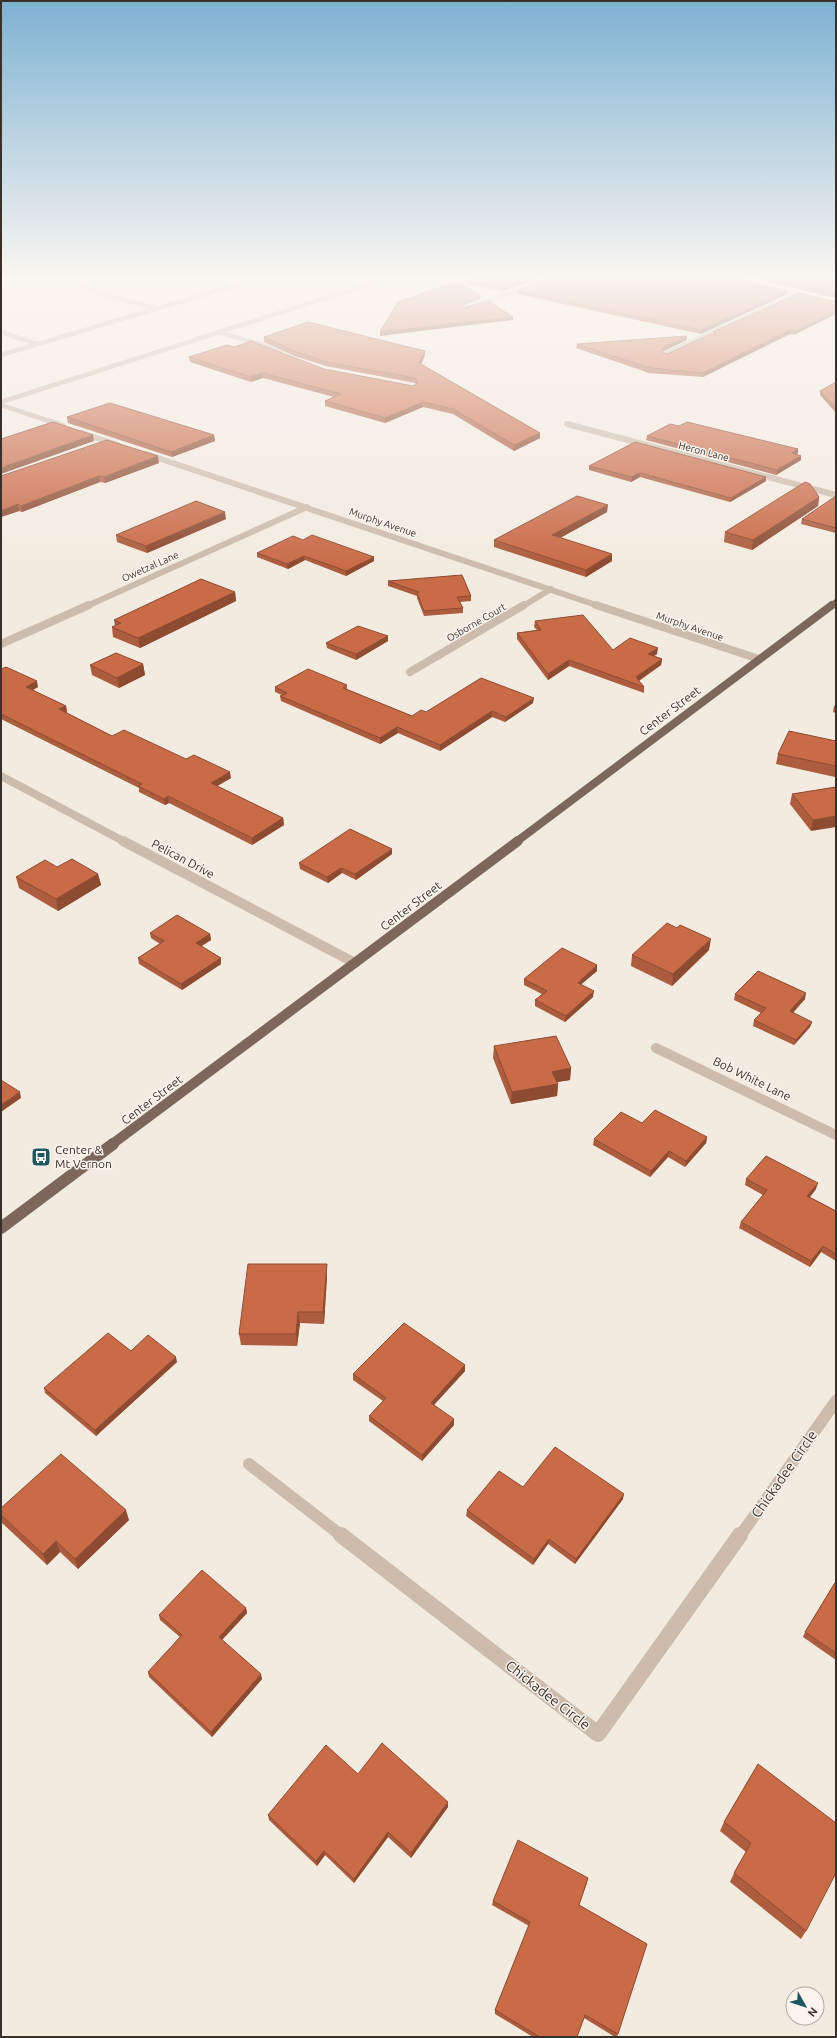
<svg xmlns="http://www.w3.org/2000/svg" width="837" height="2038" font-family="Ubuntu,sans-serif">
	<rect width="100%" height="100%" fill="#f4ebe0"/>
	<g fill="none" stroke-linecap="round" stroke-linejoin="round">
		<g stroke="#cdbbab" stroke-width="4.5">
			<polyline points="71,279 100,294 156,308"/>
			<polyline points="475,306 548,279"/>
			<polyline points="1,332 36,344"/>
			<polyline points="219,332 266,346 281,353"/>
			<polyline points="665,354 797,294"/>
			<polyline points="1,355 253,280 251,279"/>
			<polyline points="1,402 385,279"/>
			<polyline points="1,405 52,422"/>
		</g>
		<g stroke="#cdbbab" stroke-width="6">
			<polyline points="49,421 63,426"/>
			<polyline points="567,424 836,495"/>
			<polyline points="82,433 118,445"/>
			<polyline points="146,454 599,606"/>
			<polyline points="87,606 307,507"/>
			<polyline points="523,606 551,589"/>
		</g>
		<g stroke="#cdbbab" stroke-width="8">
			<polyline points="596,605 759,659"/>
			<polyline points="1,644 89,605"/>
			<polyline points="410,672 524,605"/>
			<polyline points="1,776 125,842"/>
		</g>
		<g stroke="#cdbbab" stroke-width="10">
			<polyline points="123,841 355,963"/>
			<polyline points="656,1048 836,1135"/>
		</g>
		<g stroke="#cdbbab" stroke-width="12">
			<polyline points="249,1464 342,1536"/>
			<polyline points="740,1536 836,1401"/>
		</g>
		<polyline stroke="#cdbbab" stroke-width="16" points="341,1535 598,1734 740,1535"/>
		<polyline stroke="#7d675b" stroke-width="6" points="831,606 836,602"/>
		<polyline stroke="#7d675b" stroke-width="8" points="516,842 832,605"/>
		<polyline stroke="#7d675b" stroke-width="10" points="111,1145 518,841"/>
		<polyline stroke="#7d675b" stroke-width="12" points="1,1228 113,1144"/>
	</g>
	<g fill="#ae5c3e">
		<polygon points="470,279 538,279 503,291 467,284 467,280"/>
		<polygon points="754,279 829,279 836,280 836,298"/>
		<polygon points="517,291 788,291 787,294 701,334 517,294"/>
		<polygon points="836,302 794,335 790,334 703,377 649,373 576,348 577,344 687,340 662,352 667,354 713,334 713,332"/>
		<polygon points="264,337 425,355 421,364 540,433 540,438 514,451 453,414 423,407 385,423 325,406 325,401 334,397 263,378 251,382 190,362 189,357 324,369 413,386 416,385 415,383 326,366 294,356 264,342"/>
		<polygon points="836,382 836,413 820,395 820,391"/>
		<polygon points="67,417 214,435 215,441 172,457 68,423"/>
		<polygon points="679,426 798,449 798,453 796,454 801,456 801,460 776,475 646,440 647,436"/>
		<polygon points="159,463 105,483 100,482 22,512 19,511 1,517 1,476"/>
		<polygon points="589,466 766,477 766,481 730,502 640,477 631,482 589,470"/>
		<polygon points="836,496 836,533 801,524 802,519"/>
		<polygon points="819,497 818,506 752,550 724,542 725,532"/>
		<polygon points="607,512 560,538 612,554 612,561 586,577 494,547 494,540"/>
		<polygon points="226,519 147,553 117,542 116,535"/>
		<polygon points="303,540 374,557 374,561 346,576 305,560 288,569 257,557 257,553"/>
		<polygon points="388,581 471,596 471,601 460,602 463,608 463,613 424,616 417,598 417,596 388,586"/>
		<polygon points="235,592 236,601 140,648 113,637 112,627 115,626 114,620"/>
		<polygon points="535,621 613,650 657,654 654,656 662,659 661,665 639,681 644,687 644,693 569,666 548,680 517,639 517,633 537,630 534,627"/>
		<polygon points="388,636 388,641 356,660 327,648 326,643"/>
		<polygon points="143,664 145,675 119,688 92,675 90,665"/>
		<polygon points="1,669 38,687 33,690 66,706 67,712 66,713 112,736 186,759 231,778 217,786 283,818 284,825 252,845 169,803 165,805 139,792 139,788 1,719"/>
		<polygon points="347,685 347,689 412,716 426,712 533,703 505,722 492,717 440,751 398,733 380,744 281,701 280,696 282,695 275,692 275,687"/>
		<polygon points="836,705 836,713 833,712 834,706"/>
		<polygon points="836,741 836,775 835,777 776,764 778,754"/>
		<polygon points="836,787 811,831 790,804 792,794"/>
		<polygon points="392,854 356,880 342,873 328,883 300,869 299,863"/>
		<polygon points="98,874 101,885 58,911 19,888 16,877"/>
		<polygon points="677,928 709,950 672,986 631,966 632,955"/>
		<polygon points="150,933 210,934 211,940 201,946 221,958 221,964 182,990 139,964 138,958 160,944 151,938"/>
		<polygon points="597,971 581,984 593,997 565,1022 535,1006 535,1000 542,994 524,985 524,979"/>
		<polygon points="735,994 805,999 793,1013 812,1022 810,1027 794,1045 753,1026 754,1020 761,1013 734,1000"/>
		<polygon points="494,1046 571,1068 570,1080 557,1082 558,1084 557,1096 511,1104 493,1058"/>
		<polygon points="642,1123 707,1137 706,1143 685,1167 668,1157 650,1177 593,1145 594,1139"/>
		<polygon points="746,1179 816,1189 810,1197 836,1211 836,1261 821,1252 810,1267 739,1228 741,1222 763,1195 745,1185"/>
		<polygon points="327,1276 324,1324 300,1323 297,1346 241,1345 239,1334"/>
		<polygon points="131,1351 177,1362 96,1436 45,1393 44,1388"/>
		<polygon points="465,1365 465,1371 434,1405 454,1425 422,1461 369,1421 369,1416 383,1401 353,1380 353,1374"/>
		<polygon points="523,1487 623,1499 575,1564 548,1544 533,1565 466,1516 467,1510"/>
		<polygon points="1,1508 129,1520 78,1569 60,1552 47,1565 1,1522"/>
		<polygon points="836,1581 836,1660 803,1637 805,1632"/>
		<polygon points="246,1608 247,1613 222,1640 262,1679 212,1737 149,1677 148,1672 180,1637 160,1620 159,1615"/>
		<polygon points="758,1764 806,1931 801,1939 730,1882 734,1873 746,1852 720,1831 724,1822"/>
		<polygon points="358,1774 448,1807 411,1858 388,1837 354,1883 325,1855 317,1866 269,1820 268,1815"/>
		<polygon points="587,1883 579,1905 647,1944 617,2037 615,2037 584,2018 577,2037 533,2037 495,2014 495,2010 529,1926 492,1905 493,1901"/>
	</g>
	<g fill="#8d4b32">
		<polygon points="528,279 538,279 503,291 503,288"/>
		<polygon points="788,291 787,294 701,334 701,330"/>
		<polygon points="481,296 480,299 462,306 462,303"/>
		<polygon points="836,311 836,314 794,335 795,331"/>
		<polygon points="513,317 513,320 380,336 380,332"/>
		<polygon points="790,330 790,334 703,377 703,373"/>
		<polygon points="687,336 687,340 662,352 663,348"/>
		<polygon points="425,351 425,355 419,368 419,363"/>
		<polygon points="263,373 263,378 251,382 251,377"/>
		<polygon points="423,402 423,407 385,423 385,418"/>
		<polygon points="540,433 540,438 514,451 514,445"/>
		<polygon points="93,435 94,441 1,474 1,468"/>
		<polygon points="214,435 215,441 172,457 171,452"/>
		<polygon points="798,449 798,453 791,457 792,453"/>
		<polygon points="158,456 159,463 105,483 104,477"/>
		<polygon points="801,456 801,460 776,475 777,470"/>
		<polygon points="640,473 640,477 631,482 632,477"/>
		<polygon points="99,476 100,482 22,512 21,506"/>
		<polygon points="766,477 766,481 730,502 731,498"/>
		<polygon points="819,497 818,506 752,550 753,540"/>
		<polygon points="18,504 19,511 1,517 1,511"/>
		<polygon points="608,505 607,512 551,543 552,535"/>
		<polygon points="225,512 226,519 147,553 146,546"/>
		<polygon points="612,554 612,561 586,577 586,570"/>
		<polygon points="304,556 305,560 288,569 287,564"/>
		<polygon points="374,557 374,561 346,576 346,571"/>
		<polygon points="235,592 236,601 140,648 138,638"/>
		<polygon points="388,636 388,641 356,660 356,654"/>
		<polygon points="658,648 657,654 648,660 648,654"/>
		<polygon points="662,659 661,665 635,683 636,677"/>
		<polygon points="569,660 569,666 548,680 548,674"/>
		<polygon points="143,664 145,675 119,688 117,678"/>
		<polygon points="37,681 38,687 27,693 26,687"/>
		<polygon points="534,698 533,703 505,722 506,717"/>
		<polygon points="66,706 67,712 60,716 59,709"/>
		<polygon points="492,711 492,717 440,751 440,745"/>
		<polygon points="397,727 398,733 380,744 380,738"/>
		<polygon points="230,772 231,778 212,789 211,783"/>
		<polygon points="168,796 169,803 165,805 164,799"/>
		<polygon points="836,816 836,827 811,831 813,820"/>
		<polygon points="283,818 284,825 252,845 252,838"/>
		<polygon points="392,849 392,854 356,880 355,874"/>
		<polygon points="341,868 342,873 328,883 327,877"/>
		<polygon points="98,874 101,885 58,911 56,899"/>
		<polygon points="210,934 211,940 197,949 196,943"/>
		<polygon points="711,939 709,950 672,986 673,974"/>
		<polygon points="221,958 221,964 182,990 181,984"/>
		<polygon points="597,965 597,971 577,988 578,983"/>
		<polygon points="594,991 593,997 565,1022 566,1016"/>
		<polygon points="806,993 805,999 788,1017 790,1011"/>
		<polygon points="812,1022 810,1027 794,1045 796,1040"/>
		<polygon points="571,1068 570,1080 551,1083 552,1072"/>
		<polygon points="558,1084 557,1096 511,1104 512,1092"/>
		<polygon points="20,1092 21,1098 1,1112 1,1105"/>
		<polygon points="707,1137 706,1143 685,1167 686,1161"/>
		<polygon points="669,1151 668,1157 650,1177 651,1171"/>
		<polygon points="818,1183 816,1189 806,1202 807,1196"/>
		<polygon points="823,1246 821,1252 810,1267 811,1261"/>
		<polygon points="327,1264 327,1276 324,1324 323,1312"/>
		<polygon points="298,1312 300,1323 297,1346 296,1334"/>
		<polygon points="176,1357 177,1362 96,1436 95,1430"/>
		<polygon points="465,1365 465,1371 431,1408 431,1403"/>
		<polygon points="454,1419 454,1425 422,1461 422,1455"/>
		<polygon points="624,1494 623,1499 575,1564 576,1559"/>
		<polygon points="126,1510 129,1520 78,1569 75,1559"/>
		<polygon points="549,1539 548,1544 533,1565 534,1559"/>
		<polygon points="56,1541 60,1552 47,1565 43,1554"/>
		<polygon points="246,1608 247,1613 220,1642 219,1637"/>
		<polygon points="261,1674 262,1679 212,1737 211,1732"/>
		<polygon points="448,1802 448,1807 411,1858 411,1853"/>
		<polygon points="388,1832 388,1837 354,1883 354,1879"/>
		<polygon points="324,1851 325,1855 317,1866 316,1861"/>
	</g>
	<g fill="#ca6b48" stroke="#8d4b32">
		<polygon points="470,279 528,279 503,288 467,280"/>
		<polygon points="549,279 738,279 788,291 701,330 517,291"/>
		<polygon points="770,279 829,279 836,280 836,294"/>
		<polygon points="458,281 481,296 462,303 463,308 489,301 513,317 380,332 398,302"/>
		<polygon points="800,293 836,302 836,311 795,331 790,330 703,373 650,368 577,344 687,336 663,348 662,352 667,354 709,335 716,334 713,332"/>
		<polygon points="308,322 425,351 419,363 540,433 514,445 453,409 423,402 385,418 325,401 341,394 263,373 251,377 189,357 227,345 234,347 251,341 324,369 413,386 417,384 417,381 415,378 326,362 294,351 264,337"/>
		<polygon points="836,382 836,408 820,391"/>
		<polygon points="110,403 214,435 171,452 67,417"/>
		<polygon points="53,422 93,435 1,468 1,439"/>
		<polygon points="687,422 798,449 792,453 801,456 777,470 647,436 670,424 679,426"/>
		<polygon points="107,440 158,456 104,477 99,476 21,506 18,504 1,511 1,476"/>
		<polygon points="635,442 766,477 731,498 640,473 632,477 589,466"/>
		<polygon points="805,482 810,484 819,497 753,540 725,532"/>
		<polygon points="577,496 608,505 552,535 612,554 586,570 494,540"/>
		<polygon points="836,496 836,528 802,519"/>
		<polygon points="196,501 225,512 146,546 116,535"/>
		<polygon points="312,535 374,557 346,571 304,556 287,564 257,553 293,536 303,540"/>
		<polygon points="462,575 471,596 457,597 463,608 424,611 417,593 419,592 388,581"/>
		<polygon points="201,579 235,592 138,638 112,627 121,623 114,620"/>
		<polygon points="583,615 613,650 630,638 658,648 648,654 662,659 636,677 644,687 569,660 548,674 517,633 541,630 535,621"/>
		<polygon points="358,626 388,636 356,654 326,643"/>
		<polygon points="116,653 143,664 117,678 90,665"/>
		<polygon points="6,667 37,681 26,687 66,706 59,709 112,736 124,730 186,759 194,755 230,772 211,783 283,818 252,838 168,796 164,799 138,786 142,784 1,714 1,669"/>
		<polygon points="308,669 347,685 343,688 412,716 421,710 426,712 481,678 534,698 506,717 492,711 440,745 397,727 380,738 280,696 287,693 275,687"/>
		<polygon points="789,731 836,741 836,766 778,754"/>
		<polygon points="836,787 836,816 813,820 792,794"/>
		<polygon points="350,829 392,849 355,874 341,868 327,877 299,863"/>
		<polygon points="72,859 98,874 56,899 16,877 45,860 57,867"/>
		<polygon points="177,915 210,934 196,943 221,958 181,984 138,958 164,941 150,933"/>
		<polygon points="667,923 677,928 680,925 711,939 673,974 632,955"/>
		<polygon points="562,948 597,965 578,983 594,991 566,1016 535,1000 547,991 524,979"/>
		<polygon points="758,971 806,993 790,1011 812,1022 796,1040 754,1020 766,1008 735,994"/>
		<polygon points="556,1036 571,1068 552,1072 558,1084 512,1092 494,1046"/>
		<polygon points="1,1080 20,1092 1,1105"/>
		<polygon points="655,1110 707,1137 686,1161 669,1151 651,1171 594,1139 621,1112 642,1123"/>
		<polygon points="766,1156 818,1183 807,1196 836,1211 836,1254 823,1246 811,1261 741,1222 767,1190 746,1179"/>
		<polygon points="248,1264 327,1264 323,1312 298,1312 296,1334 239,1334"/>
		<polygon points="404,1323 465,1365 431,1403 454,1419 422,1455 369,1416 386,1398 353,1374"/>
		<polygon points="108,1333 131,1351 148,1335 176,1357 95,1430 44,1388"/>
		<polygon points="555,1447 624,1494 576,1559 549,1539 534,1559 467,1510 499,1471 523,1487"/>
		<polygon points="61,1454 126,1510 75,1559 56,1541 43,1554 1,1515 1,1508"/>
		<polygon points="202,1570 246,1608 219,1637 261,1674 211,1732 148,1672 182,1635 159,1615"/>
		<polygon points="836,1581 836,1653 805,1632"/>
		<polygon points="382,1743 448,1802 411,1853 388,1832 354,1879 324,1851 316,1861 268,1815 326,1745 358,1774"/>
		<polygon points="758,1764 836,1823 836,1873 806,1931 734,1873 751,1843 724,1822"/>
		<polygon points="518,1840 588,1878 579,1905 647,1944 618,2034 585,2015 577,2037 540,2037 495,2010 530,1922 493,1901"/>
	</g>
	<linearGradient id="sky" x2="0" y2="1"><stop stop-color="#7db2d2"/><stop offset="0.49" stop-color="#faf6f1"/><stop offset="1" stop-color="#faf6f1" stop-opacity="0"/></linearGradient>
	<rect width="837" height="565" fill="url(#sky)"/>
	<defs>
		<symbol id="bus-square" viewBox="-11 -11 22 22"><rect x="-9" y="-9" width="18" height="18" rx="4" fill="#1e585e" stroke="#fbf5ed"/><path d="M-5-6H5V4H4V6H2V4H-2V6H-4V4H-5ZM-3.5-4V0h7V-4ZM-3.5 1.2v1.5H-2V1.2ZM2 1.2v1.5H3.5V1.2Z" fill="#fff"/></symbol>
	</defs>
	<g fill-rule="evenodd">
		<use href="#bus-square" x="30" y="1146" width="22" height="22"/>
	</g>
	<g text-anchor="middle" stroke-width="3" stroke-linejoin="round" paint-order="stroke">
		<g font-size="10" fill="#3a302a" stroke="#fbf5ed">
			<text transform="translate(704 451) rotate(15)" y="4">Heron Lane</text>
			<text transform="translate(383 522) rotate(19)" y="4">Murphy Avenue</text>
			<text transform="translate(150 566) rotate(-24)" y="4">Owetzal Lane</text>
			<text transform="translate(476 622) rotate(-30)" y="4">Osborne Court</text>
			<text transform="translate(690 626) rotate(19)" y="4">Murphy Avenue</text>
		</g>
		<g font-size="12" fill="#3a302a" stroke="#fbf5ed">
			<text transform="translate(670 711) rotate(-37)" y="4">Center Street</text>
			<text transform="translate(183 859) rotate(28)" y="4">Pelican Drive</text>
			<text transform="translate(411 906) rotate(-37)" y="4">Center Street</text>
			<text transform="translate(752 1079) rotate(26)" y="4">Bob White Lane</text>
			<text transform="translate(152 1100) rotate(-37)" y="4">Center Street</text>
		</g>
		<g font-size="12" fill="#3a302a" stroke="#fbf5ed" text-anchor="start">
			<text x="55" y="1154">Center &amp;<tspan x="55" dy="14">Mt Vernon</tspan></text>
		</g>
		<g font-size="14" fill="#3a302a" stroke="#fbf5ed">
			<text transform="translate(784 1474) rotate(-55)" y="5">Chickadee Circle</text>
			<text transform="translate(548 1695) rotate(38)" y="5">Chickadee Circle</text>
		</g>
	</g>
	<rect width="837" height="2038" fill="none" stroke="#3a302a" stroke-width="4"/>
	<g transform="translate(805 2006) rotate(129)"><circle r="19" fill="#fbf5ed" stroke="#aea69f"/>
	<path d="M0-3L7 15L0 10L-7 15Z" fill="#1e585e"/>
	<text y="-6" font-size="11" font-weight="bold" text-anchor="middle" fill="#3a302a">N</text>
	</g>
</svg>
